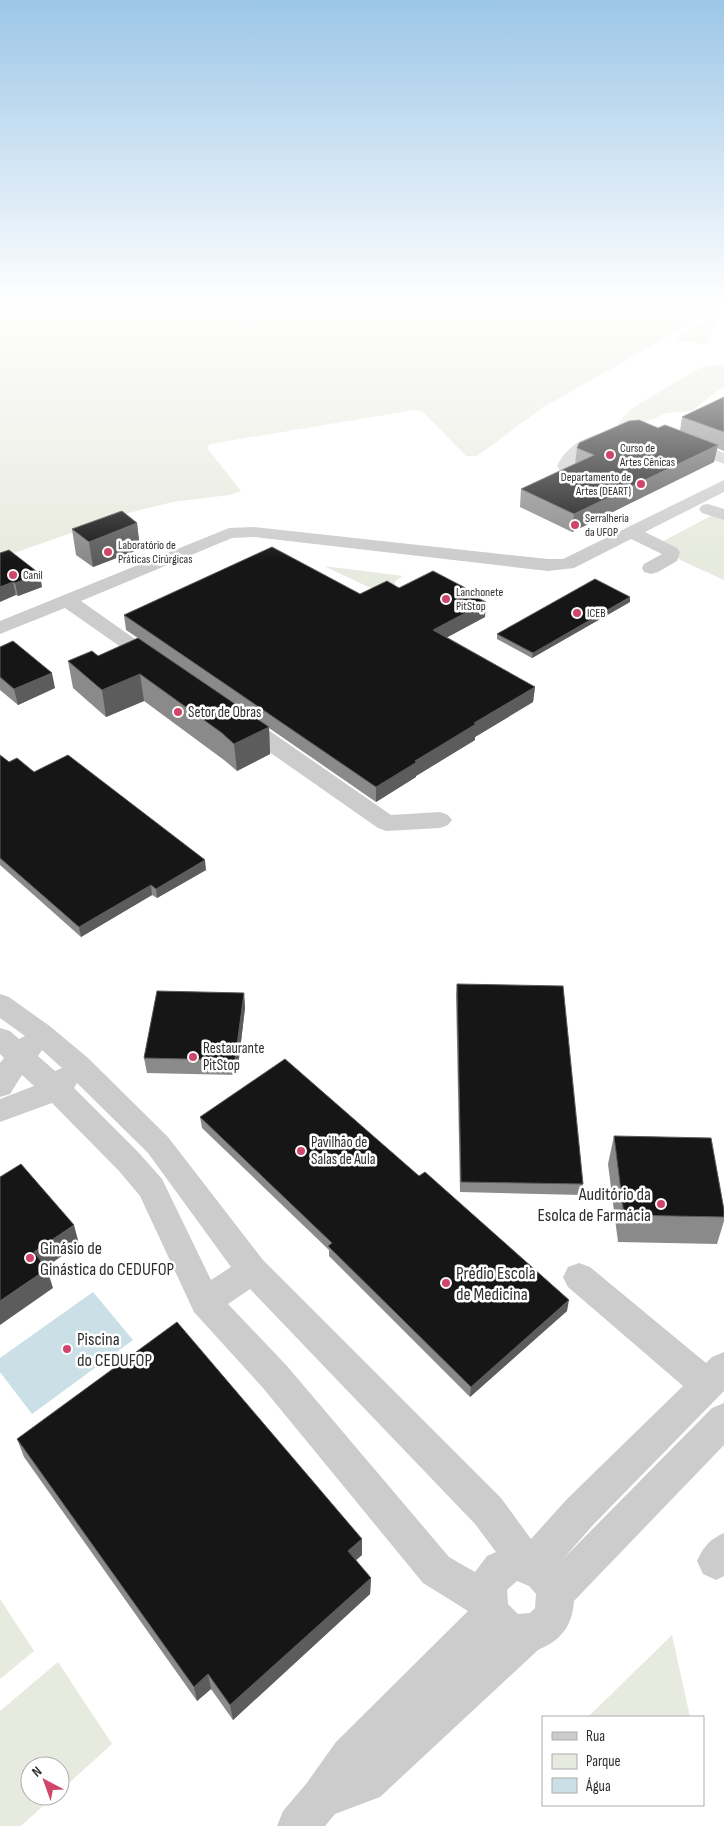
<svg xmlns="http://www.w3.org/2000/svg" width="724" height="1826" font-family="'Sofia Sans Condensed',sans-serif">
	<rect width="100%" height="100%" fill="#fff"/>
	<g fill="#e7eade">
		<polygon points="0,305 713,305 718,308 542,408 477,456 466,456 422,411 414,410 210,444 207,448 241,491 229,495 173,502 128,513 0,558"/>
		<polygon points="718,311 720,312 706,344 673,340"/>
		<polygon points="724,364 724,387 710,396 693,411 667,413 643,423 623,428 617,425 631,409 696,370 706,366"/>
		<polygon points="724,509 724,580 652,547"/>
		<polygon points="324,566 403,576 395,581 395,587 379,592"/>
		<polygon points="0,1599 34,1651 0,1679"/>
		<polygon points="672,1635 690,1717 588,1717"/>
		<polygon points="58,1662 112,1744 60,1791 60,1766 30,1766 30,1796 54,1796 21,1826 0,1826 0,1711"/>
	</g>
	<polygon fill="#cae0e6" points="93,1292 133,1340 32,1414 0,1372 0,1358"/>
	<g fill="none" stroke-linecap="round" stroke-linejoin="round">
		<g fill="#ccc" fill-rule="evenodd">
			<path d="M608 431 614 433 616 436 614 439C596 444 582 449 573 466L579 474 577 478 554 490H542L540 486 542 482 561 472 557 466C568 444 585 437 608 431Z"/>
			<polygon points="685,438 724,453 724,464 679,446 677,443 679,440"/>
			<polygon points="724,480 724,492 645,532 677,548 680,552 677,561 658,572 651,574 644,572 642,568 644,564 662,554 631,539 574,568 548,571 253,537 232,538 81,601 162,658 165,662 162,666 155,668 148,666 65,608 0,634 0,621 229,528 253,527 548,559 563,559"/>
			<polygon points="708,504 724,509 724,520 702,513 699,509 702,505"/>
			<polygon points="243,717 251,718 391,815 440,812 448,815 452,820 448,825 440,828 386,831 378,828 235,728 232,723 235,718"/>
			<path d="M0 994 9 997 51 1027 88 1058 168 1137 263 1260 501 1498 531 1539 567 1499 683 1386 568 1287 563 1277 568 1267 579 1263 590 1267 706 1363 712 1357 724 1352V1391L593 1525 563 1559 712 1408 724 1403V1445L574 1601C572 1627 561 1640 538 1650L380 1797 335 1814 325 1826H277L283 1811 306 1784 336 1742 468 1611 423 1583 263 1388 194 1312 140 1196 119 1171 52 1103 0 1122V1099L34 1086 22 1075 10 1094 0 1097V1063L4 1058 0 1054V1028L10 1031 19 1039 25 1036 0 1018ZM42 1050 62 1068 55 1071 38 1056ZM77 1083 148 1153 231 1267 211 1280 162 1179 139 1153 74 1088ZM250 1289 475 1524 496 1552 487 1556 475 1572 449 1557 287 1366 228 1304ZM517 1581 529 1586 536 1594 535 1608 530 1613 518 1614 508 1604 507 1590Z"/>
			<path d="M724 1533V1576L716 1580 703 1574 697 1561C704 1546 709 1540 724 1533Z"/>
		</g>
	</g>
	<g fill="#8a8a8a">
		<polygon points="724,397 724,451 717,448 714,462 572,532 520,507 521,489 575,464 577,448 658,428 680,431 682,417"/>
		<polygon points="137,523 140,549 93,567 76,555 72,529"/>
		<polygon points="0,553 42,587 18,596 16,595"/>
		<polygon points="399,588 485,617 447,637 535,687 533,702 475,737 475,740 416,776 416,777 376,802 269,728 270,754 237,771 224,760 144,701 106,717 73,688 68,661 98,656 138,638 126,630 124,615 360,594"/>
		<polygon points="630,602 532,658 497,639 497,634"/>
		<polygon points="0,647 55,688 18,705 0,690"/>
		<polygon points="0,755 9,762 34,772 206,870 157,898 152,895 81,937 0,865"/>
		<polygon points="457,984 583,1184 581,1195 460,1192 456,995"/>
		<polygon points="244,993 245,1008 237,1075 147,1073 144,1058"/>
		<polygon points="200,1117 567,1311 470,1397 329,1256 329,1250 202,1128"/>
		<polygon points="614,1136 724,1210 724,1221 717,1244 618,1242 608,1164"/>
		<polygon points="17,1439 362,1555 356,1560 371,1578 370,1594 233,1720 211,1689 197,1701 24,1457"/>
	</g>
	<g fill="#5c5c5c">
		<polygon points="718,445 714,462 572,532 574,514"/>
		<polygon points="137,523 140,549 93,567 89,542"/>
		<polygon points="40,574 42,587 18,596 15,583"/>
		<polygon points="13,582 16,595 0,602 0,587"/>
		<polygon points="477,594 477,607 486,602 485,617 433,645 433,630 474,596"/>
		<polygon points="630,597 630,602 532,658 533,653"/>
		<polygon points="52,673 55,688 18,705 14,689"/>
		<polygon points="140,674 144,701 106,717 102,690"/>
		<polygon points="535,687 533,702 475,737 475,740 416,776 416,777 376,802 376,787 474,723"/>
		<polygon points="269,727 270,754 237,771 234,744"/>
		<polygon points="205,860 206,870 157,898 156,889"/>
		<polygon points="151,885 152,895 81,937 79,927"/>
		<polygon points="244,993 245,1008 237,1075 235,1060"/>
		<polygon points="74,1225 79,1244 39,1272 34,1252"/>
		<polygon points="47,1269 53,1288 0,1325 0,1301"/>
		<polygon points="569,1300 567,1311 470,1397 471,1387"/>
		<polygon points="362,1539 362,1555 348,1567 348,1551"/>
		<polygon points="371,1578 370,1594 233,1720 230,1705"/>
		<polygon points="208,1674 211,1689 197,1701 194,1687"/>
	</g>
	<g fill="#161616" stroke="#5c5c5c">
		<polygon points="724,397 724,432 682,417"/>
		<polygon points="639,420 658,428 665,425 718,445 574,514 521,489 594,455 577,448 579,443 629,421"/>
		<polygon points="122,511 137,523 89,542 72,529"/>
		<polygon points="272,547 360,594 387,581 399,588 433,571 477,594 474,596 486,602 433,630 535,687 474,723 476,724 415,761 417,762 376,787 124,615"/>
		<polygon points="9,550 40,574 15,583 13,582 0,587 0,553"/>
		<polygon points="595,579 630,597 533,653 497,634"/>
		<polygon points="138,638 269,727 234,744 222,733 140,674 102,690 68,661 92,651 98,656"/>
		<polygon points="13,641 52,673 14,689 0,677 0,647"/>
		<polygon points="0,755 9,762 17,758 34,772 68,755 205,860 156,889 151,885 79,927 0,858"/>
		<polygon points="457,984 563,986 583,1184 461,1182"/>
		<polygon points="157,991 244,993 235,1060 144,1058"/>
		<polygon points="285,1059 419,1176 425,1172 569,1300 471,1387 328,1246 332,1243 200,1117"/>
		<polygon points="614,1136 711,1138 724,1210 724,1217 624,1215"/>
		<polygon points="21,1164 74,1225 34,1252 47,1269 0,1301 0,1177"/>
		<polygon points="177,1322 362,1539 348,1551 371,1578 230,1705 208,1674 194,1687 17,1439"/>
	</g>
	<linearGradient id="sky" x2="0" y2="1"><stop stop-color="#9cc6e7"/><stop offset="0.54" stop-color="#fff"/><stop offset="1" stop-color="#fff" stop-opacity="0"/></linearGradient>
	<rect width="724" height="561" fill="url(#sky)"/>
	<g fill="#d0466a" stroke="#fff" stroke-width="2">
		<circle cx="610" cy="455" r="5"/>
		<circle cx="641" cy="484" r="5"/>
		<circle cx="575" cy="525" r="5"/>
		<circle cx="108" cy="552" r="5"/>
		<circle cx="13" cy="575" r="5"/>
		<circle cx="446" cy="599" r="5"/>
		<circle cx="577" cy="613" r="5"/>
		<circle cx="178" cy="712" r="5"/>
		<circle cx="193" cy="1057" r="5"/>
		<circle cx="301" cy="1151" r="5"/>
		<circle cx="661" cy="1204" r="5"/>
		<circle cx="30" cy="1258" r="5"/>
		<circle cx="446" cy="1283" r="5"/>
		<circle cx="67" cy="1349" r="5"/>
	</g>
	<g text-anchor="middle" stroke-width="5" stroke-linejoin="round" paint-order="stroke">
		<g font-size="12" fill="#2f2f2f" stroke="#fff" text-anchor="start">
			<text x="620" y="452">Curso de<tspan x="620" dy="14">Artes Cênicas</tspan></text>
			<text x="631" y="481" text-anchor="end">Departamento de<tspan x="631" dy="14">Artes (DEART)</tspan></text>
			<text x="585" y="522">Serralheria<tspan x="585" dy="14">da UFOP</tspan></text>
			<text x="118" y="549">Laboratório de<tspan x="118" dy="14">Práticas Cirúrgicas</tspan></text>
			<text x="23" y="579">Canil</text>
			<text x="456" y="596">Lanchonete<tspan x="456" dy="14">PitStop</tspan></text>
			<text x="587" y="617">ICEB</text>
		</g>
		<g font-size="15" fill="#2f2f2f" stroke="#fff" text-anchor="start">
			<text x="188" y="717">Setor de Obras</text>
			<text x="203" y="1053">Restaurante<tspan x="203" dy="17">PitStop</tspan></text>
			<text x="311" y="1147">Pavilhão de<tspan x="311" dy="17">Salas de Aula</tspan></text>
		</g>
		<g font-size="18" fill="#2f2f2f" stroke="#fff" text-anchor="start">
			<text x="651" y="1200" text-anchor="end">Auditório da<tspan x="651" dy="21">Esolca de Farmácia</tspan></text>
			<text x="40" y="1254">Ginásio de<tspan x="40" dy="21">Ginástica do CEDUFOP</tspan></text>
			<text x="456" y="1279">Prédio Escola<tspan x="456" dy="21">de Medicina</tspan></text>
			<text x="77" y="1345">Piscina<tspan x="77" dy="21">do CEDUFOP</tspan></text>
		</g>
	</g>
	<rect x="542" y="1716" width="162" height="90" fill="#ffffff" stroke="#acacac"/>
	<rect x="552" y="1732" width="25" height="8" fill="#cccccc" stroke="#acacac"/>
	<text x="586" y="1741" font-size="15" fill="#2f2f2f">Rua</text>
	<rect x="552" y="1754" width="25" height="15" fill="#e7eade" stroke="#acacac"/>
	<text x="586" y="1766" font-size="15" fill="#2f2f2f">Parque</text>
	<rect x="552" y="1778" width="25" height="15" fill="#cae0e6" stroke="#acacac"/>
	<text x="586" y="1791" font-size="15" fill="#2f2f2f">Água</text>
	<g transform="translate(45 1781) rotate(319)"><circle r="24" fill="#ffffff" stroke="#acacac"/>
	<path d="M0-4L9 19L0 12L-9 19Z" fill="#d0466a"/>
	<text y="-8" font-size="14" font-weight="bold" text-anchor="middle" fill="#2f2f2f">N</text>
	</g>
</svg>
